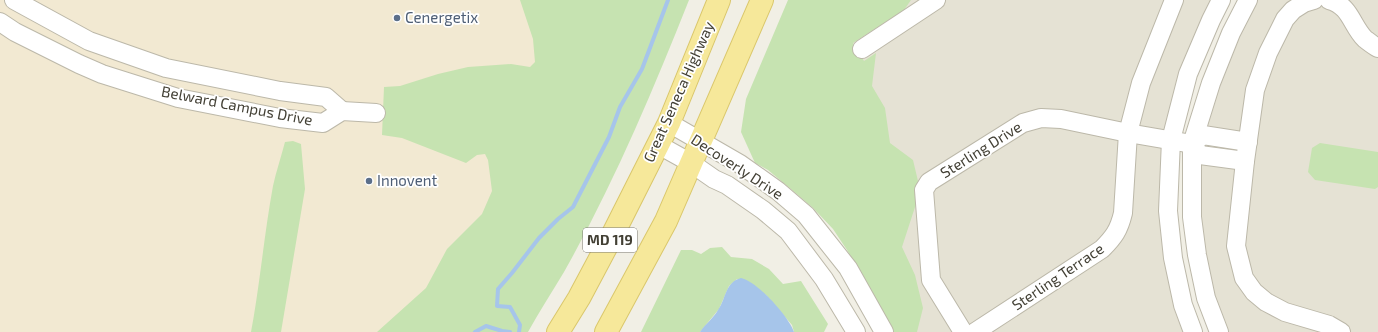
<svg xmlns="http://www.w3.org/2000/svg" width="1378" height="332" font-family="'Exo 2',sans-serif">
	<rect width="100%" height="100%" fill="#f1efe5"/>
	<g fill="#e5e2d4">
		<polygon points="850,0 1219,0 1187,72 1166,213 1191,332 891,332 845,42"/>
		<polygon points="1250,0 1378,0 1378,332 1220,332 1208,298 1193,150"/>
	</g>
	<polygon fill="#f2e9d2" points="0,0 566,0 587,57 407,332 0,332"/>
	<g fill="#c6e3b1">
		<path d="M520 0H689C652 93 613 185 564 272 552 292 539 312 528 332H377L426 288 447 249 482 214 492 191 488 160 485 154 477 155 466 163 402 138 382 135 384 87 400 86 438 74 468 67 511 64 530 67 535 62 533 39Z"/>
		<polygon points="788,0 911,0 904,10 853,43 864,61 876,53 872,86 885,108 890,143 913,160 918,181 916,204 902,247 915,275 923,308 917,332 894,332 847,250 833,229 813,208 792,190 768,170 755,163 741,132 746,99"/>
		<path d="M293 141 301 144 305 189 281 332H251C260 284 264 235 273 186 276 172 281 157 285 142Z"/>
		<polygon points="1320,143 1378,152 1378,187 1375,189 1315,180 1308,172 1312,148"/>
		<polygon points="722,247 731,257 752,259 769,269 783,284 801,281 828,324 824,332 794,332 792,325 766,295 737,279 729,286 719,309 700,332 641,332 681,250 692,250 701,254 710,248"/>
	</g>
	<path fill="#a6c5ea" d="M741 278C757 281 789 317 794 332H700C705 324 713 319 718 310 726 299 725 282 741 278Z"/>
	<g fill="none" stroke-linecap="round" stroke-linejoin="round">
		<g stroke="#a6c5ea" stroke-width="4">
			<polyline points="475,332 486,326 502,331 510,332"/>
			<polyline points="519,332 520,325 510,307 497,306 498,289 512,273 539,238 558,219 573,207 609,137 620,107 642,69 668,0"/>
		</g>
		<defs>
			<g id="minor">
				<polyline points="14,0 89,41 166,68 280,91 326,97 342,111"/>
				<polyline points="1314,0 1304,3 1293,10 1285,19 1268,53 1255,90 1245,161 1236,246 1244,278 1254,292 1266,302 1285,312 1329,325 1341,332"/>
				<path d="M1329 0C1351 6 1351 25 1365 39 1369 42 1374 46 1378 48"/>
				<polyline points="0,22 15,32 79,64 102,74 178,98 280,118 323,123 342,111 376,113"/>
				<polyline points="862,49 936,0"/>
				<polyline points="669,123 740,164 778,191 806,215 848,268 884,332"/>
				<polyline points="657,144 691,163 714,179 727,185 763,210 788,231 824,279 856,332"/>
				<polyline points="1192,144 1200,155 1245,161"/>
				<polyline points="1192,144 1203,135 1248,142"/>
				<polyline points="963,332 931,280 924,190 929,182 1023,123 1041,118 1061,119 1128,133 1192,144"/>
				<path d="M975 332 1102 249C1114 237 1119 230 1123 213L1128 133 1141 83 1174 0"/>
				<polyline points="1193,332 1183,305 1173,258 1168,211 1171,140 1188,74 1211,20 1221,0"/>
				<polyline points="1219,332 1206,298 1197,255 1192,217 1192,144 1211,83 1231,33 1248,0"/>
			</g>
			<g id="major">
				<polyline points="558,332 579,298 612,236 669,123 719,0"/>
				<polyline points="606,332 666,221 762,0"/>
			</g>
		</defs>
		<use href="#minor" stroke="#bcb8a9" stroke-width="20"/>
		<use href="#major" stroke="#dac76b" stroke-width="24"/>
		<use href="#minor" stroke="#fff" stroke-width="18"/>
		<use href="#major" stroke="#f6e89a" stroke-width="22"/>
	</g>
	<g fill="#5c6f8a" stroke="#fff" stroke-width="1.5">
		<circle cx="397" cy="18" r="4"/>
		<circle cx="369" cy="181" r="4"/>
	</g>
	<g text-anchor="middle" stroke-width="3.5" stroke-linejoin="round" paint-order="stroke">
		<rect fill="#fff" stroke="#7b7972" stroke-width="1" x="583" y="228" width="54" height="24" rx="3"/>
		<g font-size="14" font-weight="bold" fill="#434035">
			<text x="610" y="245">MD 119</text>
		</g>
		<g font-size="15" fill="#4e5e75" stroke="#fff" text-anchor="start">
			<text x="405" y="23">Cenergetix</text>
			<text x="377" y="186">Innovent</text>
		</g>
		<g font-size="15" fill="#434035" stroke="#fff">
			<text transform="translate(679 92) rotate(-66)" y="5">Great Seneca Highway</text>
			<text transform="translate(237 106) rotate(11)" y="5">Belward Campus Drive</text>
			<text transform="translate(981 150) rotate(-32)" y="5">Sterling Drive</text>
			<text transform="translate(737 167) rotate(33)" y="5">Decoverly Drive</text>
			<text transform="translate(1058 277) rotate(-34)" y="5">Sterling Terrace</text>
		</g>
	</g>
</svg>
